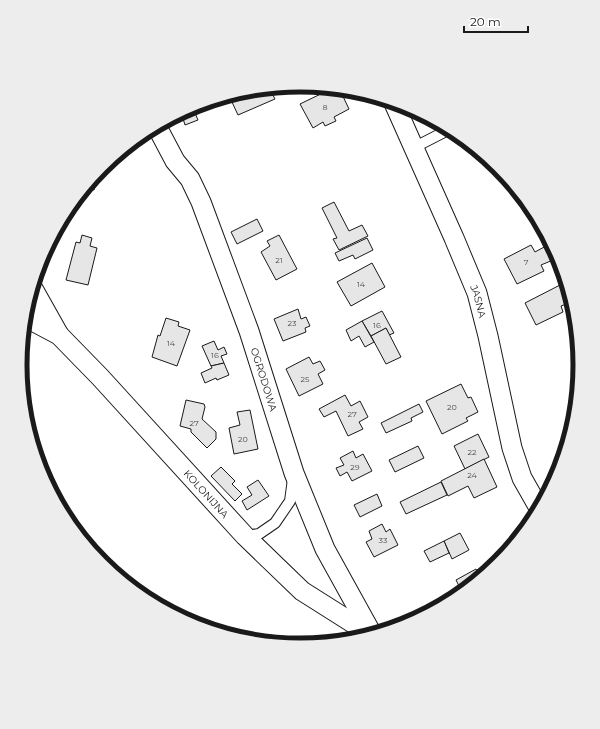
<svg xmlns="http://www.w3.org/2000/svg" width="600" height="729" font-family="Montserrat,sans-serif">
	<rect width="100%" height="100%" fill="#fff"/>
	<g fill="#e6e6e6" stroke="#1a1a1a">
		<polygon points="269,88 275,99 238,115 231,100 239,97 237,92 246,90"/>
		<polygon points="333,88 339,88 349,109 334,117 336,121 325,126 323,122 313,128 300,104"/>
		<polygon points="192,106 198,120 185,125 181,112"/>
		<polygon points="101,168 94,190 85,187"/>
		<polygon points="334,202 349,231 362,225 368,236 339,250 333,239 337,238 322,208"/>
		<polygon points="257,219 263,231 237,244 231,232"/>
		<polygon points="82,235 92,238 90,246 97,248 88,285 66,280 76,242 80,243"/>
		<polygon points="279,235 297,269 276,280 261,252 270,246 267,241"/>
		<polygon points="367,238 373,250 355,259 353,255 339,261 335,253"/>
		<polygon points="531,245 535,252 546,246 553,260 541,265 544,271 517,284 504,259"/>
		<polygon points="372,263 385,287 351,306 337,282"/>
		<polygon points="560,285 569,303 561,306 563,312 536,325 525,303"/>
		<polygon points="298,309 301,319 306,317 310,326 305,328 306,332 283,341 274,319"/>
		<polygon points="382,311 394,333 389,335 386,328 371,336 362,321"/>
		<polygon points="166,318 179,322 178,326 190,330 177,366 152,357 158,335 160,336"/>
		<polygon points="362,321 374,342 365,347 359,336 351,341 346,330"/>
		<polygon points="386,328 401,357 386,364 371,336"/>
		<polygon points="214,341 218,350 224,347 227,354 221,356 224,363 211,366 202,346"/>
		<polygon points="309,357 313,364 320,361 325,370 318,374 323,384 299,396 286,369"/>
		<polygon points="224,363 229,375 217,380 216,378 205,383 201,373 212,368 211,366"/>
		<polygon points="461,384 468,398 471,397 478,412 466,418 468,421 442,434 426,401"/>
		<polygon points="345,395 351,406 360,401 368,417 359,422 363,429 348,436 336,411 324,417 319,409"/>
		<polygon points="186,400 204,404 205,407 202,419 216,432 216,439 207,448 191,432 191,429 180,426"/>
		<polygon points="419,404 423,412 411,418 412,421 386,433 381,423"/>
		<polygon points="250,410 258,449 234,454 229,428 240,425 237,412"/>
		<polygon points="478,434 489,457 465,469 454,446"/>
		<polygon points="418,446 424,458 395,472 389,460"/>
		<polygon points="34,448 43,451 39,465"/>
		<polygon points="353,451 356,458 363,454 372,471 352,481 347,472 340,476 336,468 344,465 340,458"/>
		<polygon points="484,459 497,487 474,498 468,486 448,496 441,481"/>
		<polygon points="221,467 235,481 232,484 242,494 235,501 211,476"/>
		<polygon points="258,480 269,496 247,510 242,501 252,495 247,487"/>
		<polygon points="441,482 447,495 406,514 400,502"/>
		<polygon points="377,494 382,506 360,517 354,505"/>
		<polygon points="382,524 386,532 390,529 398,545 374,557 366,542 372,539 369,531"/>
		<polygon points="460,533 469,550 452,559 444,541"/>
		<polygon points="444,541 449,553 430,562 424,551"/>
		<polygon points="476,569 480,577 462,592 456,580"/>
	</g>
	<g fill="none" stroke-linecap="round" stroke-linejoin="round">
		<g stroke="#1a1a1a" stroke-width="12">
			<g id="service">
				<polyline points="413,148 450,129"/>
				<polyline points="245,536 259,534 275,523 290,501 293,479"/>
			</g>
		</g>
		<g stroke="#1a1a1a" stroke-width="21">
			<g id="minor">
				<path id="s1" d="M393,101L454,238L477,293L488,336L512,448L522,478L539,508"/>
				<path id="s2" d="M156,125L175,161L190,179L201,202L249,331L294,473L325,549L372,634"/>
				<polyline points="32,287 59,335"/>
				<path id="s3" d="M25,317L59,335L100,377L245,536L302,591L370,634"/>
			</g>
		</g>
		<use href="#service" stroke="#fff" stroke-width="10"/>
		<use href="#minor" stroke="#fff" stroke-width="19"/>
	</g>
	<g text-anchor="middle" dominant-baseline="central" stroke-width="3" stroke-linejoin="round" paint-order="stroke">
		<g font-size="8" fill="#4d4d4d">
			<text x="325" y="107">8</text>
			<text x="279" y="260">21</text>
			<text x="526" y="262">7</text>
			<text x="361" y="284">14</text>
			<text x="292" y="323">23</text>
			<text x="377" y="325">16</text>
			<text x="171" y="343">14</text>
			<text x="215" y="355">16</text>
			<text x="305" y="379">25</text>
			<text x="452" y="407">20</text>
			<text x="352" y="414">27</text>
			<text x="194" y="423">27</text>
			<text x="243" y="439">20</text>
			<text x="472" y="452">22</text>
			<text x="355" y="467">29</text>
			<text x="472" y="475">24</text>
			<text x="383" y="540">33</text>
		</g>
		<g font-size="10" fill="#1a1a1a" stroke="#fff">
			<text stroke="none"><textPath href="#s1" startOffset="218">JASNA</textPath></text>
			<text stroke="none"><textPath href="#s2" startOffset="278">OGRODOWA</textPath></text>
			<text stroke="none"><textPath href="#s3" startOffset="255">KOLONIJNA</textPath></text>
		</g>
	</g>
	<path d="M0 0H600V729H0ZM27 365a273 273 0 1 1 546 0a273 273 0 1 1-546 0Z" fill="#ededed" fill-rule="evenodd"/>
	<path fill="none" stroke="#1a1a1a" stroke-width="5" d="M27 365a273 273 0 1 1 546 0a273 273 0 1 1-546 0Z"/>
	<path d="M464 26v6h64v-6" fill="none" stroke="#1a1a1a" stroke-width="2"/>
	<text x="470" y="26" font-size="12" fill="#1a1a1a" stroke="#ffffff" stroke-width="3" paint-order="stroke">20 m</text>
</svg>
